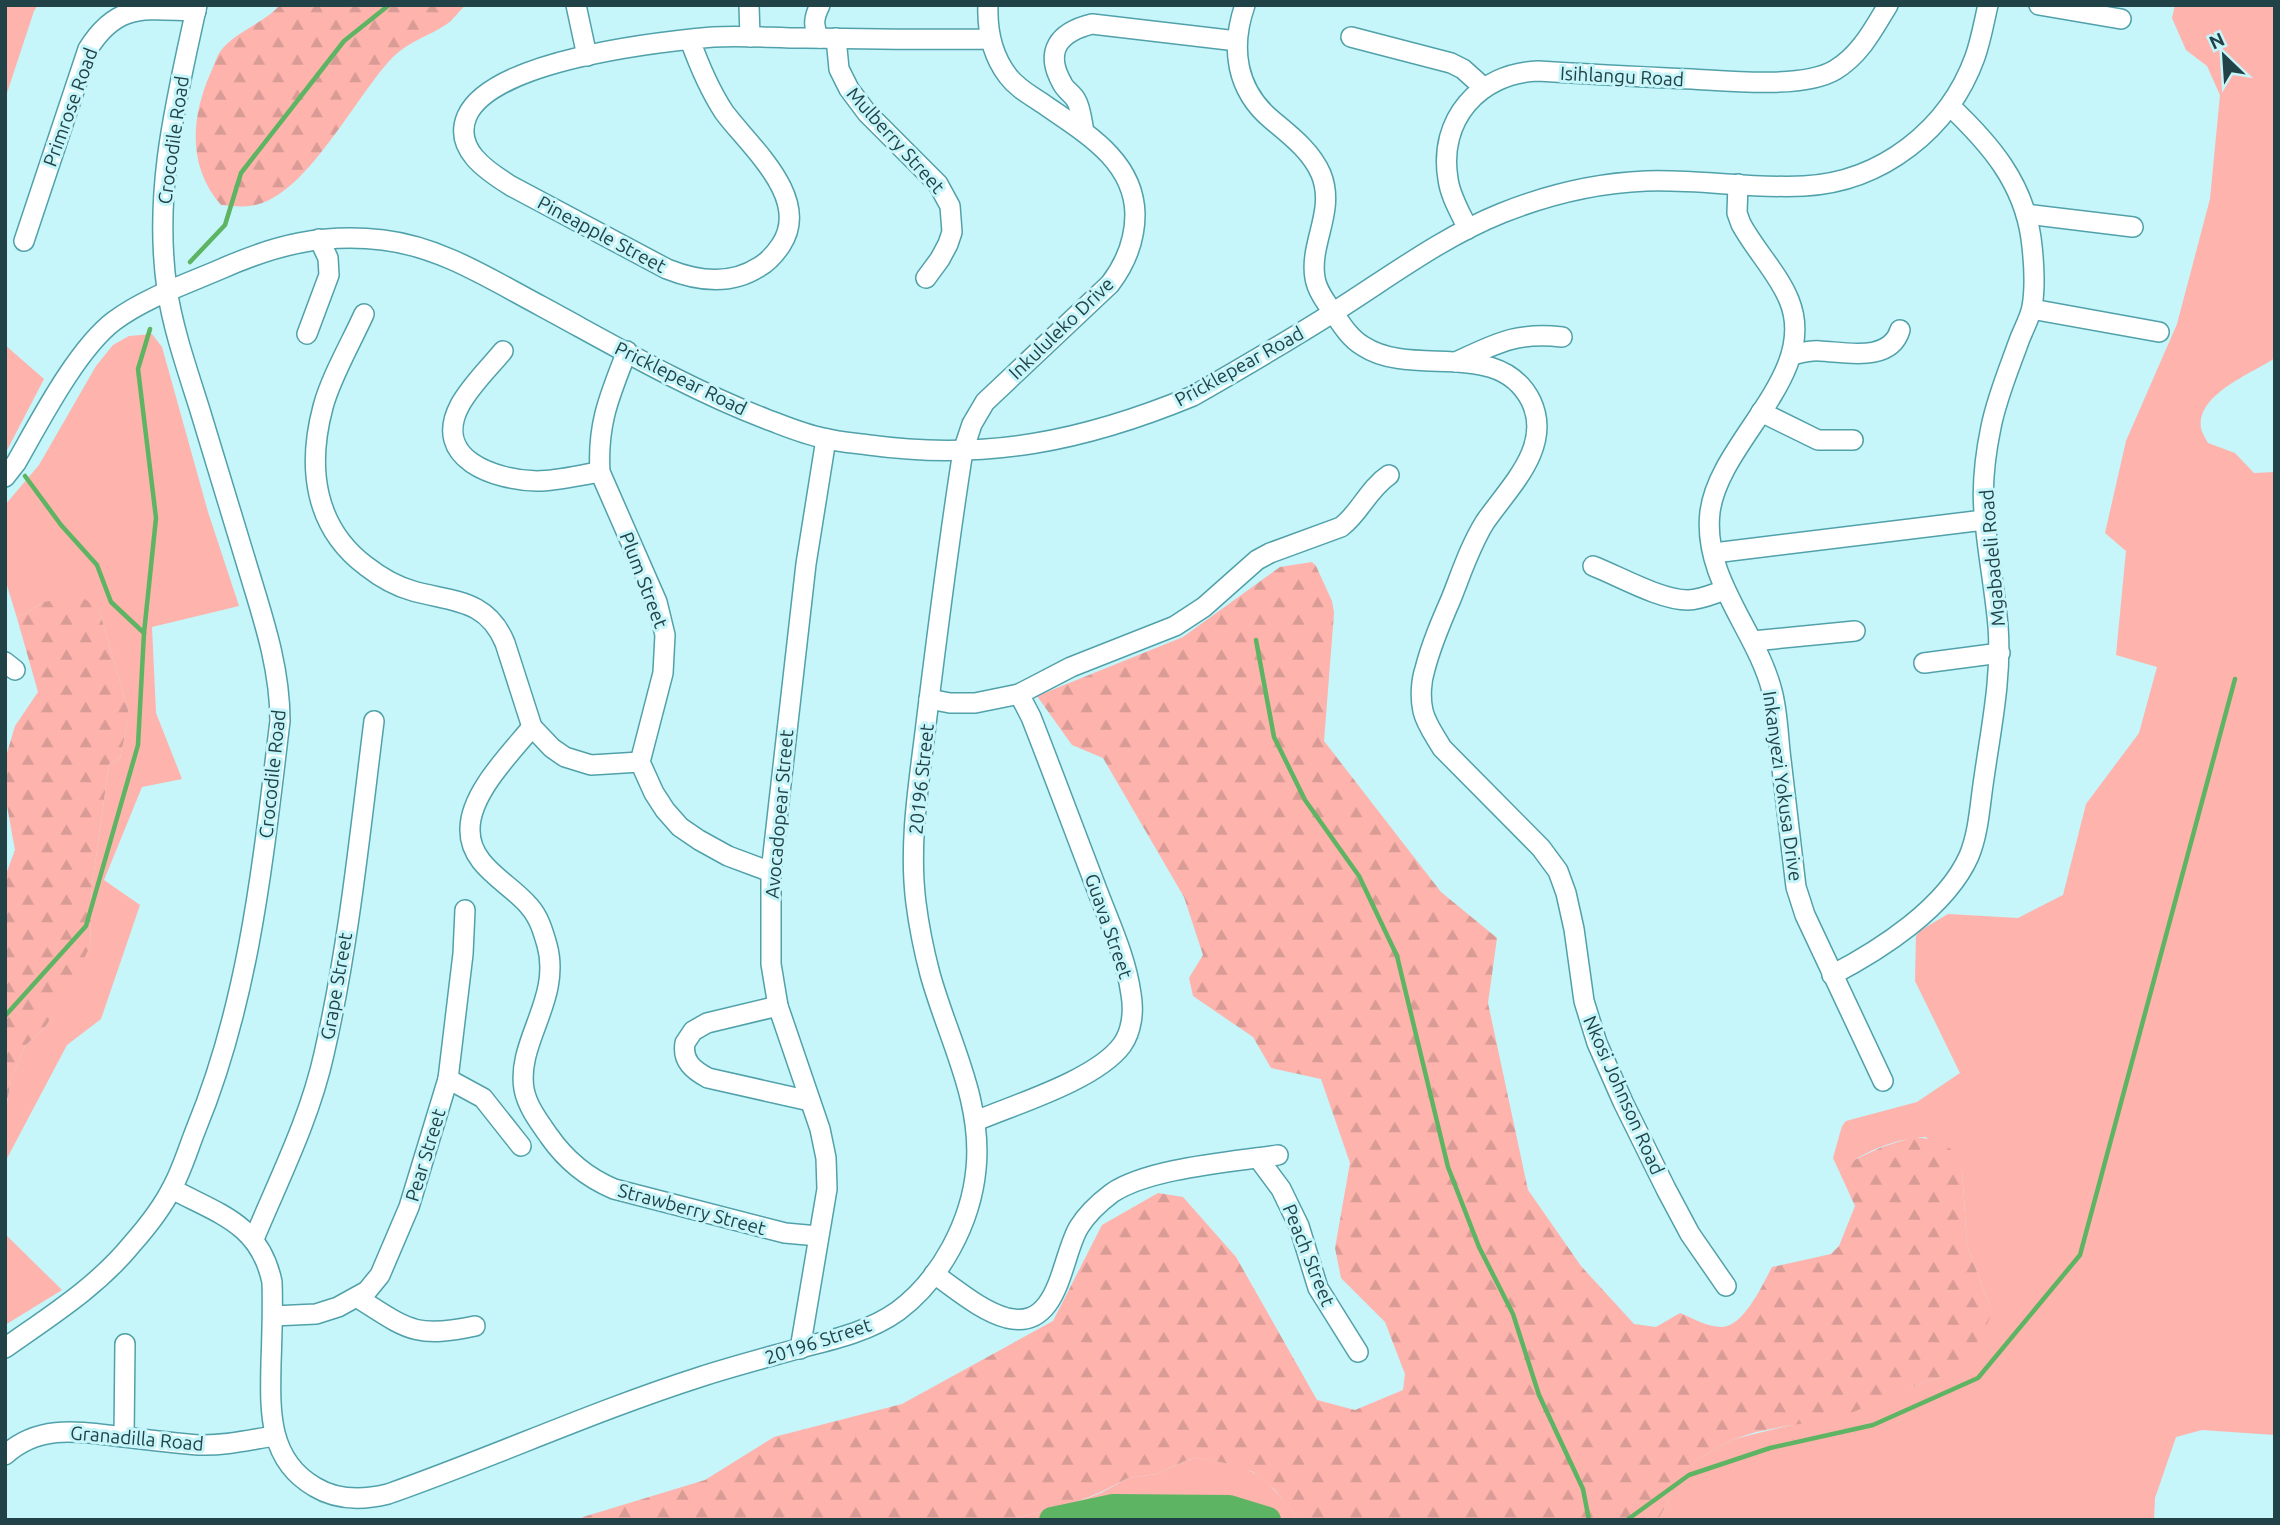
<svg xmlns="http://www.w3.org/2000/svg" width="2280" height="1525" font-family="Ubuntu,sans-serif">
	<defs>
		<pattern id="forest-firs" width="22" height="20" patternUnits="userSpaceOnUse" patternTransform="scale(1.75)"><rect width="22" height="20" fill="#feb3ac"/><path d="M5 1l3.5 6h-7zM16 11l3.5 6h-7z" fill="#d99b95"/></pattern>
	</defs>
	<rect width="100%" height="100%" fill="#c6f5fa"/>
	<g fill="#feb3ac">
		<polygon points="5,5 38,5 34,11 5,99"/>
		<path d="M2175,5H2275V358C2253,373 2196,394 2201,428C2202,433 2206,439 2208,443L2235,453L2254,473L2275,472V1435L2202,1430L2176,1437L2155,1498L2154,1520H1658L1670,1498L1674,1478L1703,1456L1734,1439L1791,1425L1939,1378L1990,1318V1307L1967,1245L1962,1169L1926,1137C1896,1138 1862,1152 1839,1171L1833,1158L1842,1126L1846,1121L1917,1102L1960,1073L1915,981L1916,936L1921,930L1948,914L2018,918L2063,895L2086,804L2139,733L2157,667L2116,655L2126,551L2105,533L2126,441L2177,324L2210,199L2220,95L2207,66L2186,50L2172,18Z"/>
		<polygon points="152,334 162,347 208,512 239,606 152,627 156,713 182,779 142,787 104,880 140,905 101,1019 67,1045 5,1162 5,1115 11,1080 25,1046 46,1026 90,946 92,886 109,764 120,758 128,721 128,710 99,609 44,602 17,618 5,579 5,505 39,465 96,366 113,345 129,336"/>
		<polygon points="5,345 44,379 5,454"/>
		<polygon points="5,1234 62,1290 5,1325"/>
		<path d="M1198,1458C1215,1461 1236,1463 1252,1472C1271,1482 1285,1503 1299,1520H1007L1066,1506L1101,1493L1128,1478L1157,1474L1187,1460Z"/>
	</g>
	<g fill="url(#forest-firs)">
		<path d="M280,5H466C459,11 454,19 447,24C429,36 407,42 392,58C356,96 309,190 259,204C247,208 234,206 221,205C187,166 191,117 211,72C215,64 217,54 223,48C239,30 264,23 280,5Z"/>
		<path d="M1312,562L1316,566L1332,601L1334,613L1324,741L1441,892L1497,938L1488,1003L1528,1190L1581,1266L1634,1324L1656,1327L1680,1313C1692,1318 1708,1327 1721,1327C1743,1328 1763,1284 1772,1267L1831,1254L1839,1246L1855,1206L1839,1171L1850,1162L1882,1147L1914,1137L1937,1140L1955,1152L1962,1169L1967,1245L1990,1307V1318L1980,1338L1962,1362L1939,1378L1911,1387L1835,1420L1791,1425L1756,1432L1734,1439L1703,1456L1675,1478L1670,1498L1658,1520H1299L1274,1489L1253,1472L1230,1464L1198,1458L1187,1460L1157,1474L1128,1478L1101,1492L1066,1506L1007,1520H581L583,1517L705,1480L774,1437L902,1404L1053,1321L1102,1225L1158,1193L1183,1197L1236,1257L1317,1400L1355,1410L1403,1390L1405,1374L1385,1322L1341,1278L1335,1248L1350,1163L1321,1079L1271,1068L1253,1037L1193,996L1189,978L1203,955L1184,897L1103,758L1072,745L1037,696L1183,637L1280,567Z"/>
		<polygon points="79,595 99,609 128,710 128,721 120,758 109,764 92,886 90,946 73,982 46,1026 25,1046 11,1080 5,1115 5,877 15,850 5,795 5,760 15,726 38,692 17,618 44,602"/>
	</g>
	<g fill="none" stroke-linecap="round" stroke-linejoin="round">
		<g stroke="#5db463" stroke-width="4.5">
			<polyline points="190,262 225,225 241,173 344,41 389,5"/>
			<polyline points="25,476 61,525 97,565 111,602 144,633"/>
			<polyline points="1256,640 1274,737 1305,800 1359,876 1397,956 1448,1167 1479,1247 1513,1314 1539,1395 1583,1489 1589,1520"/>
			<polyline points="5,1016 86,926 138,745 144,633 156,518 138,369 150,329"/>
			<polyline points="1627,1520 1689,1475 1770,1448 1873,1425 1978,1378 2080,1255 2235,679"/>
		</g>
		<polyline stroke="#5db463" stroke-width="26" points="1052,1520 1113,1507 1229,1508 1268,1520"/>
		<g stroke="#51a1aa" stroke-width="22">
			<g id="minor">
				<polyline points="576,5 587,56"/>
				<polyline points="749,5 750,37"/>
				<path d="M1245,5C1230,48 1236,90 1272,120C1291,136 1311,151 1321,174C1336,211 1309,243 1315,278C1317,291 1327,304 1335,315C1343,327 1351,339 1363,346C1413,379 1499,337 1531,401C1553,447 1509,487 1485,522C1470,546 1461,574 1451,599C1441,622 1431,645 1425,669C1421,681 1420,698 1423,711C1426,724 1435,736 1442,748L1541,848L1558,871L1566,893L1574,929L1584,1001L1597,1043L1623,1102L1666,1189L1690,1234L1726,1286"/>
				<polyline points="2039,5 2121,19"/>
				<polyline points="1351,37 1451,63 1463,69 1483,87"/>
				<path d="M820,38C812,27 814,17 820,5"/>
				<polyline points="836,38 839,69 849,89 867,113 938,184 950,206 952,232 948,244 940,259 926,278"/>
				<path d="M690,40C699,65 709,89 724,112C749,146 812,198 781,245C775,254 768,262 759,267C730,286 697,281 667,269L511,186C487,171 453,149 467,116C492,60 657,42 713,37C743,35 774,38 804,38C866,39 928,40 990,39"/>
				<path d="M1084,132C1082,122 1081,108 1076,100C1072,93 1065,90 1062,83C1044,51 1059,32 1092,24L1237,41"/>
				<path d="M1738,184L1737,213L1741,224C1755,250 1778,273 1789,300C1820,375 1719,441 1710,512C1702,578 1757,631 1772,691C1778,713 1778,737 1781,760C1786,802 1791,844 1796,887L1805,915L1883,1081"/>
				<polyline points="2026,214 2133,227"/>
				<path d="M1468,229C1461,214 1450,196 1448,179C1438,120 1479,73 1538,71C1589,74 1641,77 1692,79C1729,81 1803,89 1835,70C1860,55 1873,30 1888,5"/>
				<path d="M24,241L88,49C118,1 146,10 196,11"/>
				<polyline points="2032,309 2159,332"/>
				<path d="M364,314C352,341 330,379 323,407C307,467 314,527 366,566C380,577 395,586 413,591C453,602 487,599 505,643L532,727L552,748L565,757L591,765L640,762"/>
				<polyline points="307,334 329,275 328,258 319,239"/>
				<path d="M503,351C489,368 471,385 460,405C431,459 495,480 537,481C558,481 580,475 600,472"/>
				<path d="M627,351C610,395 597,423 600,472L657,602L665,635L663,673L640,762L654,793L665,810L680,827L699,840L728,856L771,872"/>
				<path d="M1792,355C1801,353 1810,350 1820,351C1845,352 1890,363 1900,330"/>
				<path d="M1456,362C1497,343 1516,332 1562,337"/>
				<polyline points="1761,412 1818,440 1853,440"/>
				<path d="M5,477L16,463C40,421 77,349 114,321C145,298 186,284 221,269C275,245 323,233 383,240C441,247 490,279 541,306C615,346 688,389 766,419C785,426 803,434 823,438C838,442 854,443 869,445C986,461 1084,441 1193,396C1240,369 1288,341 1334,312C1388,278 1442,237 1502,213C1547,195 1597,183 1646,181C1699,179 1752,189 1804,186C1882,182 1949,129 1975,57C1981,40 1984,22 1988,5"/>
				<polyline points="1714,553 1984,520"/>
				<path d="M1593,566C1619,576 1660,600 1688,600C1700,600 1713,594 1725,590"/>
				<polyline points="1753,641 1855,631"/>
				<polyline points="5,662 15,670"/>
				<polyline points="1924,663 2000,653"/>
				<path d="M929,699L950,703H975L1019,694L1071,667L1175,626L1204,607L1257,560L1270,553L1341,527C1360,513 1368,489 1389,475"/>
				<path d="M532,727C511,753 470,793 470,829C469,866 509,882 529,906C539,917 543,931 547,945C562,999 516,1042 524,1089C527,1106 539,1122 549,1136C565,1159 588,1178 614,1189L785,1233L818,1236"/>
				<path d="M1832,975C1880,950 1946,908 1969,856C1979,832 1980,803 1984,778C1991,728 2002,677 1998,626C1995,591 1988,556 1985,521C1981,491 1985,456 1991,427C1997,397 2009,369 2019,341C2023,330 2030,318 2032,307C2036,284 2034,261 2031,238C2023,182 1990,144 1950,106"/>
				<path d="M778,1006L707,1023L693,1031L685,1043C682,1061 693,1070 708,1078L810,1101"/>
				<polyline points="448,1079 483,1098 521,1146"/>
				<path d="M976,1121C1016,1104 1096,1080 1122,1045C1132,1031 1134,1011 1131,994C1126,957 1109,922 1096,887C1074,830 1053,773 1031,717L1019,694"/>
				<polyline points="1258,1158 1281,1189 1299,1226 1318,1288 1358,1352"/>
				<path d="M172,1189C219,1214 260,1224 272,1282C273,1309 272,1336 271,1363C270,1411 268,1460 315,1487C338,1501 364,1500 388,1494C493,1457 594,1411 700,1377C734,1366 769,1357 804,1347C836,1339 870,1331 898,1311C941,1279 971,1222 976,1169C983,1100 948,1039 930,974C924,951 919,927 916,903C908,841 920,777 927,716C938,627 949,539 963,451L972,424L985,402L1110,284C1126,263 1135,241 1135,214C1134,159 1082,131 1042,103C1030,95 1017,88 1008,76C992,55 987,31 988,5"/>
				<path d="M254,1239C279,1179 310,1118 324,1054C349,945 360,832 374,721"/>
				<path d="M934,1274C956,1289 981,1311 1007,1318C1060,1331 1061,1256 1079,1227C1087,1214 1100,1202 1112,1193C1149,1168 1232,1162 1278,1155"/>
				<path d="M358,1298C407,1329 415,1339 475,1326"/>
				<polyline points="273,1316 316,1314 338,1307 367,1291 380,1275 409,1207 448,1079 463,954 465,910"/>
				<path d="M5,1348C50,1316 97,1287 132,1244C147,1227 162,1208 172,1188C182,1170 188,1149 196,1129C250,998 263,860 280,721C280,670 265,624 250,575C233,519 216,463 199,407C187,369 173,329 167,289C153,191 176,101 197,5"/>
				<polyline points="800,1349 827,1189 826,1158 820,1129 778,1006 771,964 771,872 806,564 826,439"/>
				<polyline points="124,1437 125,1344"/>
				<path d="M5,1455C40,1423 81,1432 124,1437C149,1440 174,1443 199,1445C225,1446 249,1440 274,1436"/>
			</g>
		</g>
		<use href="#minor" stroke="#fff" stroke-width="19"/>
	</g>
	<g text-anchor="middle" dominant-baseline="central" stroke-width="6" stroke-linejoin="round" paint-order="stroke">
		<g font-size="19" fill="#214246" stroke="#c6f5fa">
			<text transform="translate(1622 76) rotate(3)">Isihlangu Road</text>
			<text transform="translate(70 107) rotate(-70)">Primrose Road</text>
			<text transform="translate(173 140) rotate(-82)">Crocodile Road</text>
			<text transform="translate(896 140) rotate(48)">Mulberry Street</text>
			<text transform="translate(602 234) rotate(28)">Pineapple Street</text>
			<text transform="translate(1061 328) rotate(-44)">Inkululeko Drive</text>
			<text transform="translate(1239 366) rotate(-29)">Pricklepear Road</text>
			<text transform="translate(681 378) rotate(26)">Pricklepear Road</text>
			<text transform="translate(1992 558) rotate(-95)">Mgabadeli Road</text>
			<text transform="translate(644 580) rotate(69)">Plum Street</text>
			<text transform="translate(272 774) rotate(-84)">Crocodile Road</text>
			<text transform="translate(921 779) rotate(-84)">20196 Street</text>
			<text transform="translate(1783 786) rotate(82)">Inkanyezi Yokusa Drive</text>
			<text transform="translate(779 814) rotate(-85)">Avocadopear Street</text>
			<text transform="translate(1109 926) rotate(71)">Guava Street</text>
			<text transform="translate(336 986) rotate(-80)">Grape Street</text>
			<text transform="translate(1624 1095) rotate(66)">Nkosi Johnson Road</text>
			<text transform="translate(425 1155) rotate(-73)">Pear Street</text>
			<text transform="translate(692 1209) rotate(15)">Strawberry Street</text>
			<text transform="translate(1309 1255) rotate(68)">Peach Street</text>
			<text transform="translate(818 1341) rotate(-18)">20196 Street</text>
			<text transform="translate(137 1438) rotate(5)">Granadilla Road</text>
		</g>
	</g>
	<rect width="2280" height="1525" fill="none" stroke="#214246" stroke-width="14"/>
	<g transform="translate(2224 56) rotate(335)" stroke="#c6f5fa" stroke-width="5" paint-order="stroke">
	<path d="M0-5L12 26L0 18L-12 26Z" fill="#214246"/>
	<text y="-10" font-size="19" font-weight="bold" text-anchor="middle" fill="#214246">N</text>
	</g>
</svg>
